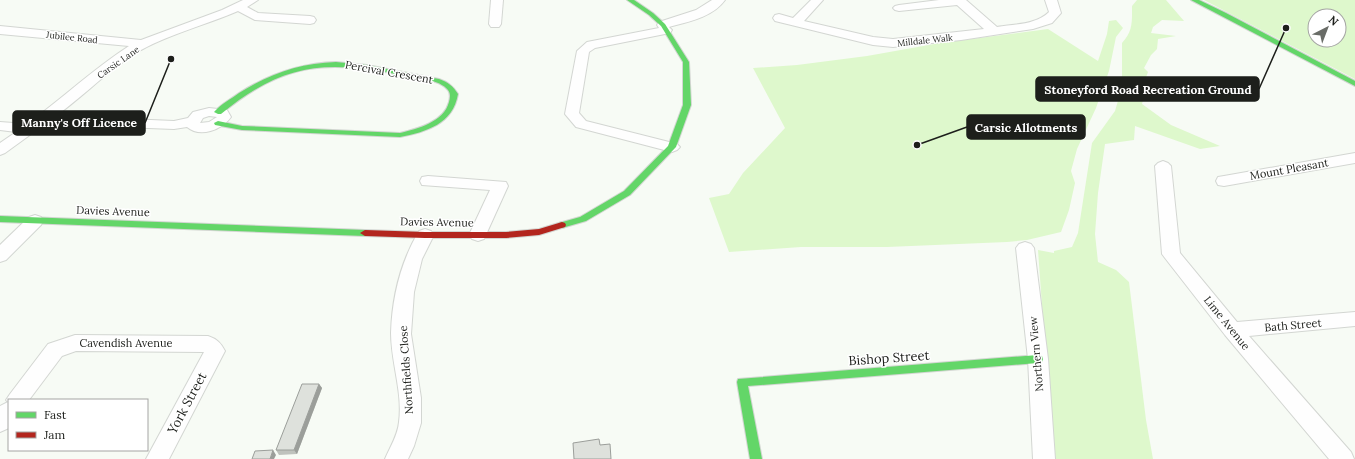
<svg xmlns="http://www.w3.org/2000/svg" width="1355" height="459" font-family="Lora,serif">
	<rect width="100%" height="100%" fill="#f7fbf5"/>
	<g fill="#def8cc" fill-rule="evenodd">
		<path d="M1137,0H1166L1184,21L1162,20L1153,27L1151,33L1176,36L1158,39L1157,49L1151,55L1144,68L1148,72L1145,80L1147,85L1142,104L1171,125L1220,146L1200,149L1135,126L1134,140L1105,144L1098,193L1095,234L1098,262L1116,270L1129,282L1146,420L1153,459H1053L1038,250L1054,253V251L1072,247L1078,233L1092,143L1115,111L1122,87V43C1133,31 1132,22 1132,6Z"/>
		<path d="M1204,0H1355V79ZM1315,16H1339V40H1315Z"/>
		<polygon points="1116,20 1123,28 1116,37 1109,71 1096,108 1077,149 1071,171 1075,183 1069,210 1061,232 1027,240 1007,242 887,247 801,247 729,252 709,198 729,194 743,173 785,128 753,68 797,65 867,56 940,43 1048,29 1098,61 1107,34 1109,21"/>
	</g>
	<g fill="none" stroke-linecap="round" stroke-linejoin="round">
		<g stroke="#d3d6d2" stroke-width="2">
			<g id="street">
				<path d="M243,0H258L247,7L258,13L310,16L314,17L316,20L314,23L310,24L255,20L238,11C206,25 172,33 141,50C110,68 85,95 56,116L174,121L188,118L193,112L209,108L227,110L231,117C222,130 200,138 187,127L174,129L45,124L5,153L0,155V143L16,132L0,130V122L27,124C62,99 93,69 129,46L0,34V26L141,40L222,10ZM209,116L217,117L209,122L200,123L203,118Z"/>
				<polygon points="491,0 503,0 501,24 499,27 491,27 489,24"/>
				<path d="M712,0H725C713,17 688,22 669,27L672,30L670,33L595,48L589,52L579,113L586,121L677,144L680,147L677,150L672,152L576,127L565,114L577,51L587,42L659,28L657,25L659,22L696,10Z"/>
				<path d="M811,0H823L804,21L873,37L893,39L984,29L957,5L899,11L895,10L893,8L895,6L899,5L939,0H966L997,27C1014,24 1036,25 1049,12L1045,0H1057L1061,13L1052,23L1033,29L961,40L893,47L873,45L775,21L773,18L775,15L779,14L793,18Z"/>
				<polygon points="1355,153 1355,163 1224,186 1218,185 1216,181 1218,177 1224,176"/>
				<polygon points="1163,161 1168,163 1171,166 1180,253 1237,322 1355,312 1355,326 1249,336 1351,452 1354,459 1329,459 1225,335 1165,258 1162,254 1155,166 1158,163"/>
				<polygon points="428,176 506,182 508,186 484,239 478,241 472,239 469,235 490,190 422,185 420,181 422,177"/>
				<polygon points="35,215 41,217 43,221 41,225 6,260 0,262 0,245 29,217"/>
				<path d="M425,229L431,231L434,235L422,259L414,292L411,334L421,398V423L414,446L408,459H385C390,447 398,435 399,422C403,392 391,363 391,333C392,298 401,261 419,231Z"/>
				<polygon points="1025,242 1031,244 1034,248 1048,359 1055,459 1033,459 1028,359 1016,248 1019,244"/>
				<path d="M75,335L208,336C217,339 221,343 225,351L169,459H146L204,352L76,351L62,356L29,400H9V428L0,432V406L8,402L6,400L10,394L48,344Z"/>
			</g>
		</g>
		<g stroke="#d3d6d2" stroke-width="2">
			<g id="fast">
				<polygon points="627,0 634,0 653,13 665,24 689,62 691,105 676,147 630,195 586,221 562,228 559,227 558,225 559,223 580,217 624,191 668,146 683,105 683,62 661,26 649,15"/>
				<polygon points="1191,0 1199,0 1226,13 1355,81 1355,86"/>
				<path d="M336,62L367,65L439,79C448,82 453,86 458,94C453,124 426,132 400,137L242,130L215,125L214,123L218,121L242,126L400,133C417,129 444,122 449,102C450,98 451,94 448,90C439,79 419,79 406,76C327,60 286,61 221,114H218L214,112C221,104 231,99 239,93C269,74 300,63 336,62Z"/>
				<polygon points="0,216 365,230 370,233 365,236 0,222"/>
				<polygon points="1038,355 1042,356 1043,359 1042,362 1038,363 748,386 762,459 750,459 737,382 738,379"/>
			</g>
		</g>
		<g stroke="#d3d6d2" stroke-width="2">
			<polygon id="jam" points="562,222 565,223 566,225 565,227 539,235 506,238 425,238 365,236 360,233 365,230 425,232 506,232 539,229"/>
		</g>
		<use href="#street" fill="#fefefe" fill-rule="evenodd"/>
		<use href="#fast" fill="#63d668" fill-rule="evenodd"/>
		<use href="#jam" fill="#b3261e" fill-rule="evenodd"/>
	</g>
	<polygon fill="#bfc2bd" points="319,384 322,388 297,454 279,455 276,450"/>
	<g fill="#9b9e9a">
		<polygon points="319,384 322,388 297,454 294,450"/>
		<polygon points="273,450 276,455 274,459 270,459"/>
	</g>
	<g fill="#dee1dc" stroke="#9b9e9a">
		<polygon points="302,384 319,384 294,450 276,450"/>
		<polygon points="599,439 600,445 610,444 611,459 574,459 573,443"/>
		<polygon points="273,450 270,459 252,459 255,451"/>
	</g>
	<g text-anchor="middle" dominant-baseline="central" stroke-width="3" stroke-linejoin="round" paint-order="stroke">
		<g font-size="9" fill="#1d1f1b" stroke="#fff">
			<text transform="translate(72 37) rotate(6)">Jubilee Road</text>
			<text transform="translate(925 40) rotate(-6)">Milldale Walk</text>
			<text transform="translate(118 62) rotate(-35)">Carsic Lane</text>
		</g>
		<g font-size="11" fill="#1d1f1b" stroke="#fff">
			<text transform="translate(389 72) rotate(10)">Percival Crescent</text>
			<text transform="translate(1289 169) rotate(-10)">Mount Pleasant</text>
			<text transform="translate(113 211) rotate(2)">Davies Avenue</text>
			<text transform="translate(437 222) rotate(1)">Davies Avenue</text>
			<text transform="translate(1227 323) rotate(51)">Lime Avenue</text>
			<text transform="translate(1293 325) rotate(-5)">Bath Street</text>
			<text x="126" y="343">Cavendish Avenue</text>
			<text transform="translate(1036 354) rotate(-95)">Northern View</text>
			<text transform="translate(406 370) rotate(-94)">Northfields Close</text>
		</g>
		<g font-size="13" fill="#1d1f1b" stroke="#fff">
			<text transform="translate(889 358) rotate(-4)">Bishop Street</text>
			<text transform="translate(187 403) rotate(-62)">York Street</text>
		</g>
	</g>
	<path fill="none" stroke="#1d1f1b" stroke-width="1.5" d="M1286 28L1259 89M171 59L145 123M917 145L967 127"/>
	<g fill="#1d1f1b" stroke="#fff" stroke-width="1.5">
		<circle cx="1286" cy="28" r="4"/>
		<circle cx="171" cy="59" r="4"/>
		<circle cx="917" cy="145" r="4"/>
	</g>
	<g fill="#1d1f1b" stroke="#1d1f1b" stroke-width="1.5">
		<rect x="1036" y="77" width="223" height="24" rx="4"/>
		<rect x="13" y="111" width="132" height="24" rx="4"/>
		<rect x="967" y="115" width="118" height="24" rx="4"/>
	</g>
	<g font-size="12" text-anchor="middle" font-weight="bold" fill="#fff">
		<text x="1148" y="94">Stoneyford Road Recreation Ground</text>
		<text x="79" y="127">Manny's Off Licence</text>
		<text x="1026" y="132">Carsic Allotments</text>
	</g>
	<rect x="8" y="399" width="140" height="52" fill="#ffffff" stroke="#a5a5a4"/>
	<rect x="16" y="412" width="20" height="6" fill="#63d668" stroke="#a5a5a4"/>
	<text x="44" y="419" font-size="12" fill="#1d1f1b">Fast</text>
	<rect x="16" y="432" width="20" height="6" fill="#b3261e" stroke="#a5a5a4"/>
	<text x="44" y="439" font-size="12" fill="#1d1f1b">Jam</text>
	<g transform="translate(1327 28) rotate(42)"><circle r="19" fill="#ffffff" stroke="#a5a5a4"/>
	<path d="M0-3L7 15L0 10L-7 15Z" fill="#696c67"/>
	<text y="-6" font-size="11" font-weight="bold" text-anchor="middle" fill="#1d1f1b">N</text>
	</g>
</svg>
